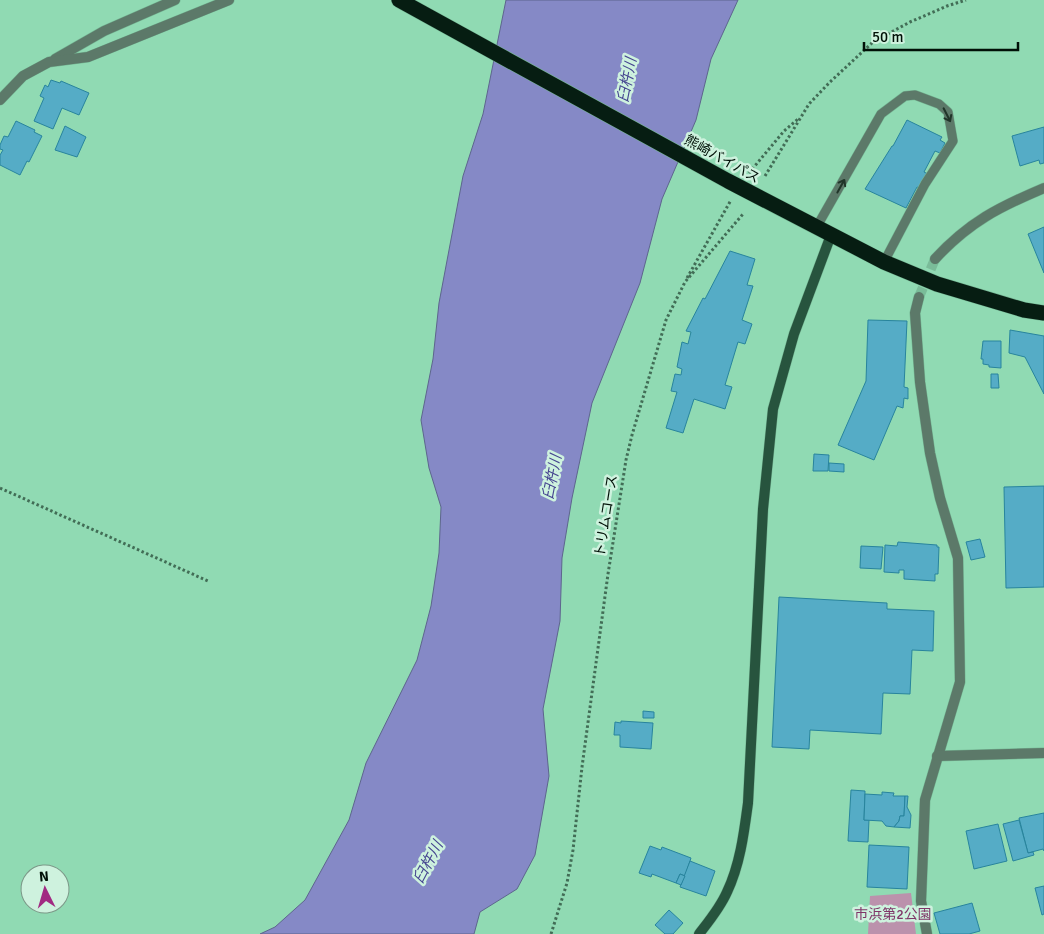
<svg xmlns="http://www.w3.org/2000/svg" width="1044" height="934" font-family="Signika,'Noto Sans JP',sans-serif">
	<rect width="100%" height="100%" fill="#90dab3"/>
	<polygon fill="#bb92ac" points="911,893 916,934 868,934 870,896"/>
	<polygon fill="#8589c6" stroke="#5d658d" points="506,0 738,0 711,59 696,120 662,199 640,283 592,403 572,498 562,558 560,621 543,709 549,776 535,855 517,889 480,912 474,934 260,934 275,927 305,900 349,820 366,763 417,660 431,606 439,553 441,507 429,468 421,420 433,359 439,303 463,176 483,114"/>
	<g fill="#55acc6" stroke="#28849d">
		<polygon points="51,80 60,83 61,81 89,93 79,115 62,108 53,129 34,121 44,98 40,96 45,85 48,87"/>
		<polygon points="907,120 942,137 940,140 945,143 940,153 935,151 924,172 930,175 922,189 917,187 906,208 865,189 892,146 893,146"/>
		<polygon points="16,121 35,130 34,132 42,136 29,162 27,161 20,175 0,165 0,155 3,150 0,149 0,145 4,136 8,137"/>
		<polygon points="65,126 86,137 77,157 55,150"/>
		<polygon points="1044,127 1044,163 1040,164 1039,160 1020,166 1012,136"/>
		<polygon points="1044,227 1044,273 1028,234"/>
		<polygon points="730,251 755,259 747,285 753,286 742,320 752,324 745,344 738,342 725,385 732,387 725,409 694,399 683,433 666,428 677,392 671,391 675,374 681,375 682,369 677,367 682,342 688,344 691,332 686,331 703,298 705,299"/>
		<polygon points="868,320 907,321 904,387 908,388 908,399 904,398 903,408 897,406 874,460 838,445 866,381"/>
		<polygon points="1010,330 1044,336 1044,394 1025,357 1009,353"/>
		<polygon points="983,341 1001,341 1001,368 989,367 989,365 983,364 983,359 981,359"/>
		<polygon points="991,374 998,374 999,388 991,388"/>
		<polygon points="814,454 829,455 828,471 813,471"/>
		<polygon points="829,463 844,464 844,472 829,471"/>
		<polygon points="1044,486 1044,587 1006,588 1004,487"/>
		<polygon points="980,539 985,557 971,560 966,542"/>
		<polygon points="898,542 937,545 937,547 939,547 938,574 935,574 935,581 904,579 904,570 899,570 899,573 884,572 885,545 897,546"/>
		<polygon points="861,546 883,547 881,569 860,568"/>
		<polygon points="779,597 887,603 887,609 934,611 933,651 912,650 910,694 883,693 881,734 810,730 809,749 772,747"/>
		<polygon points="643,711 654,712 654,718 643,718"/>
		<polygon points="621,721 653,723 651,749 620,747 620,735 614,735 615,722 621,723"/>
		<polygon points="851,790 865,791 864,820 869,820 868,842 848,841"/>
		<polygon points="882,792 894,793 893,796 905,796 904,816 900,816 899,821 894,827 886,826 882,821 864,820 865,794 882,795"/>
		<polygon points="905,796 908,796 907,807 911,815 910,828 894,827 899,821 900,816 904,816"/>
		<polygon points="1044,813 1044,851 1043,849 1028,853 1019,818"/>
		<polygon points="1019,820 1028,853 1033,852 1034,855 1013,861 1003,824"/>
		<polygon points="998,824 1007,861 974,869 966,831"/>
		<polygon points="869,845 909,847 907,889 867,887"/>
		<polygon points="650,846 661,850 662,847 691,858 685,876 680,874 676,883 652,874 651,877 639,873"/>
		<polygon points="690,861 715,871 706,896 680,887"/>
		<polygon points="680,874 685,876 681,885 676,883"/>
		<polygon points="1044,886 1044,914 1042,915 1035,888"/>
		<polygon points="972,903 980,931 969,934 940,934 934,913"/>
		<polygon points="669,910 683,923 673,934 665,934 655,925"/>
	</g>
	<g fill="none" stroke-linecap="round" stroke-linejoin="round">
		<polyline stroke="#7abc99" stroke-width="10" stroke-dasharray="10 5" stroke-linecap="butt" points="919,297 935,259"/>
		<g stroke="#76b694" stroke-width="10">
			<polyline id="lane" points="816,228 881,114 905,96 915,95 939,104 948,112 953,141 925,184 884,262"/>
		</g>
		<g stroke="#76b694" stroke-width="11">
			<g id="street">
				<polyline points="55,59 104,31 175,0"/>
				<polyline points="0,100 23,76 49,62 88,57 229,0"/>
				<path d="M935,259C969,222 999,207 1044,188"/>
				<polyline points="919,297 915,313 920,382 930,453 940,498 958,558 960,682 925,800 921,901 927,934"/>
				<polyline points="937,756 1044,753"/>
			</g>
		</g>
		<g stroke="#76b694" stroke-width="11">
			<path id="secondary" d="M699,934C709,921 720,908 727,892C740,865 744,833 748,803L763,509L773,409L794,334L831,235"/>
		</g>
		<g stroke="#76b694" stroke-width="16">
			<polyline id="highway" points="399,0 728,181 884,262 937,284 1024,310 1044,313"/>
		</g>
		<g stroke="#426d56" stroke-width="3" stroke-dasharray="2.5 2.5" stroke-linecap="butt">
			<polyline points="749,173 784,131 798,119"/>
			<polyline points="765,176 809,104 830,82 873,42 910,22 947,6 966,0"/>
			<polyline points="687,278 731,200"/>
			<polyline points="0,488 208,581"/>
			<polyline points="551,934 567,883 573,850 582,767 608,574 626,460 632,435 666,320 685,282 743,214"/>
		</g>
		<use href="#lane" stroke="#5c7969" stroke-width="9"/>
		<use href="#street" stroke="#5c7969" stroke-width="10"/>
		<use href="#secondary" stroke="#27543e" stroke-width="10"/>
		<use href="#highway" stroke="#061d12" stroke-width="15"/>
	</g>
	<defs><path id="oneway-shaft" d="M-6 0H5M1.5-3L5.5 0L1.5 3" fill="none" stroke-width="1.6" stroke-linecap="round" stroke-linejoin="round" transform="scale(1.25)"/></defs>
	<g stroke="#203529">
		<use href="#oneway-shaft" transform="translate(947 115) rotate(63)"/>
		<use href="#oneway-shaft" transform="translate(841 186) rotate(-61)"/>
	</g>
	<g text-anchor="middle" dominant-baseline="central" stroke-width="5" stroke-linejoin="round" paint-order="stroke">
		<g font-size="14" fill="#001007" stroke="#cef2de">
			<text transform="translate(722 159) rotate(29)">熊崎バイパス</text>
			<text transform="translate(606 516) rotate(-81)">トリムコース</text>
		</g>
		<g font-size="14" fill="#7f3568" stroke="#cef2de">
			<text x="893" y="914">市浜第2公園</text>
		</g>
		<g font-size="15" font-style="italic" fill="#464590" stroke="#cef2de">
			<text transform="translate(627 80) rotate(-79)">臼杵川</text>
			<text transform="translate(552 477) rotate(-79)">臼杵川</text>
			<text transform="translate(428 862) rotate(-62)">臼杵川</text>
		</g>
	</g>
	<g transform="translate(45 889) rotate(355)"><circle r="24" fill="#cef2de" stroke="#7c9888"/>
	<path d="M0-4L9 19L0 12L-9 19Z" fill="#a12a82"/>
	<text y="-8" font-size="14" font-weight="bold" text-anchor="middle" fill="#001007">N</text>
	</g>
	<path d="M864 42v8h154v-8" fill="none" stroke="#001007" stroke-width="2.5"/>
	<text x="872" y="42" font-size="15" fill="#001007" stroke="#cef2de" stroke-width="4" paint-order="stroke">50 m</text>
</svg>
